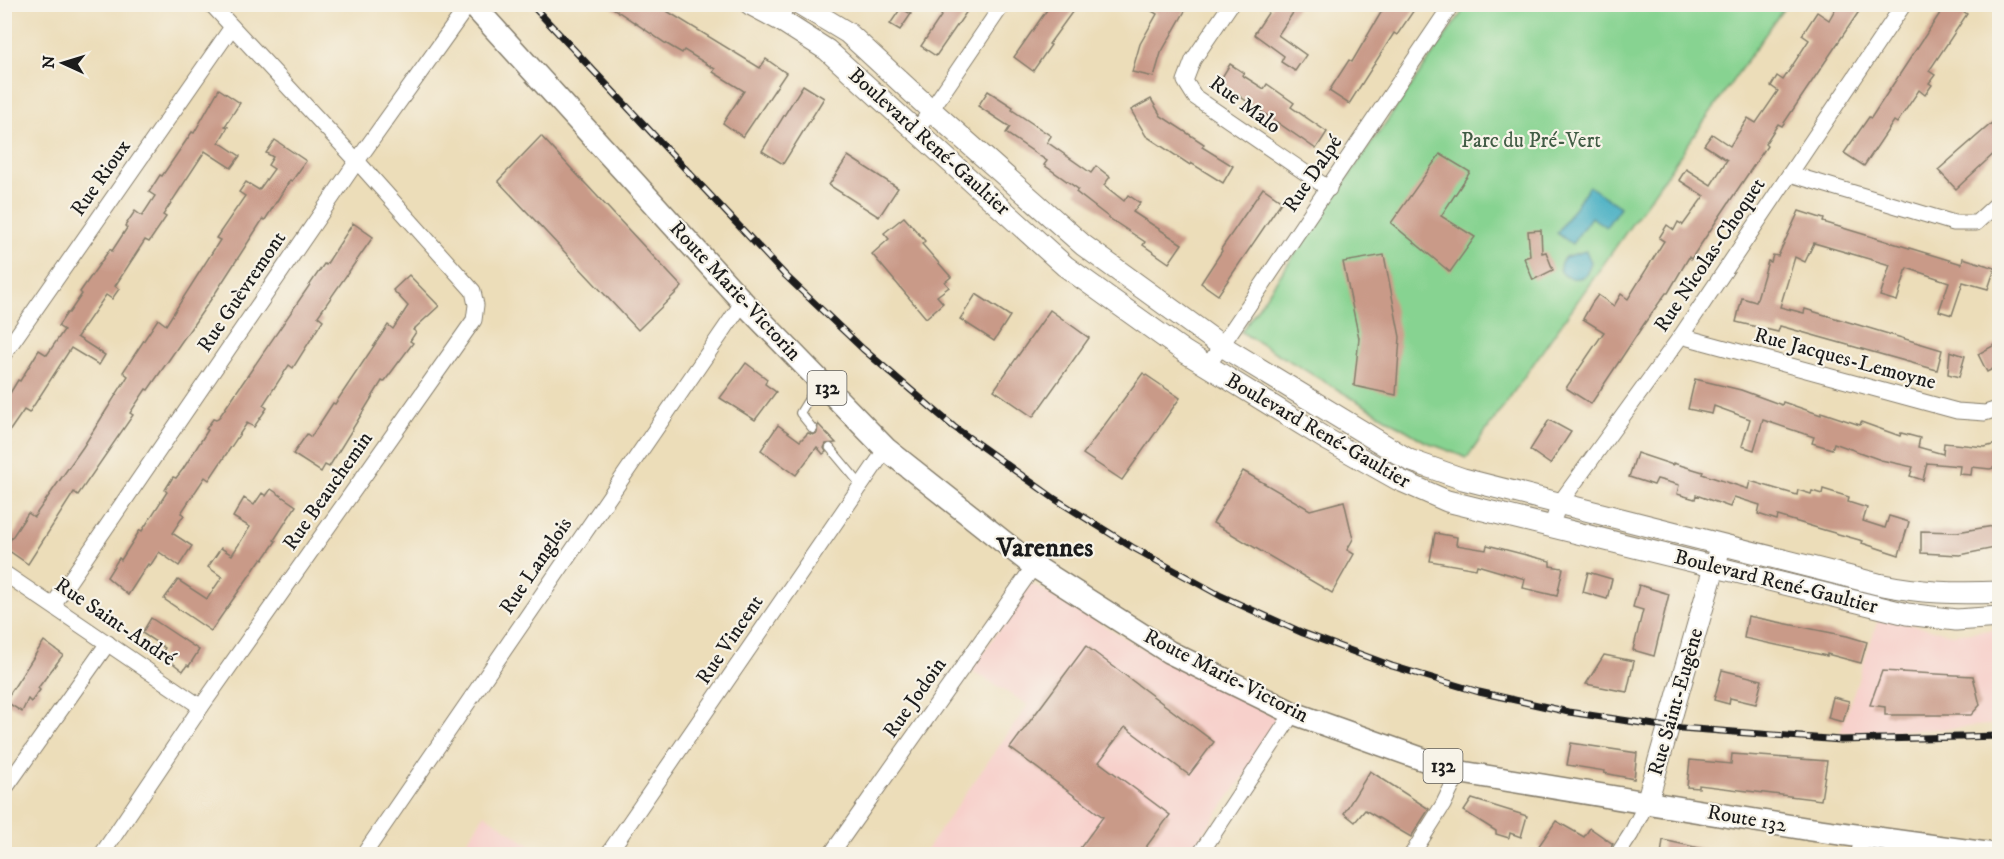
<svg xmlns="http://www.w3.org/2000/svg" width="2004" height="859" font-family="'IM FELL DW Pica',serif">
	<rect width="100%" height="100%" fill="#f7f3e8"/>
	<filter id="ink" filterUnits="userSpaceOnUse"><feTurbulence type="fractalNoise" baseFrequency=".0167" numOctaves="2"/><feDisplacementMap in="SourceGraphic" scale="12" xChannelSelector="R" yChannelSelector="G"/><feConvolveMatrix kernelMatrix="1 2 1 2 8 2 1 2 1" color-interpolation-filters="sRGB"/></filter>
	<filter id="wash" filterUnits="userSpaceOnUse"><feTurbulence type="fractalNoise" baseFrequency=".008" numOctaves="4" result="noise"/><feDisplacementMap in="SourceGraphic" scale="24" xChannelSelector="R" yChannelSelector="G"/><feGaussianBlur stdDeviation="1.35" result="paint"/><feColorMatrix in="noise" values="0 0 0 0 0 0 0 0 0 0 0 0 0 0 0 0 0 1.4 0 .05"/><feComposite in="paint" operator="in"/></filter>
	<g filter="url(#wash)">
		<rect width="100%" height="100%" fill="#ecddb9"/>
		<g fill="#f7d0cb">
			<polygon points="1031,583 1161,659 1283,721 1189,854 923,854 1028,705 971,670"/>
			<polygon points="1879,617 1952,634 1999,629 1999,724 1943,729 1840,733"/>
			<polygon points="485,814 542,854 458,854"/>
		</g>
		<polygon fill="#87d391" stroke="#527856" stroke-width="1.5" points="1467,5 1786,5 1467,458 1424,441 1241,332"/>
		<g fill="#43adc2" stroke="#30646f" stroke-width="1.5">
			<polygon points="1589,186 1620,207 1606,227 1591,217 1572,244 1557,233"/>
			<path d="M1586,251L1591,262L1586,275C1572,284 1550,273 1565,257Z"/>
		</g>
		<g id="blocks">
			<g fill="#c99a88">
				<polygon points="607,4 668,4 665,10 760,68 766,59 786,73 743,137 723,123 744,91 713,72 715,69 684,50 682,53 665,43"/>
				<polygon points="949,4 972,4 936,56 921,46"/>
				<polygon points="1051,4 1078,4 1049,44 1051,45 1033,71 1014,57"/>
				<polygon points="1140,4 1189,4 1161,53 1154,77 1132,72 1140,44 1157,14"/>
				<polygon points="1274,4 1299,4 1278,35 1306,55 1295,71 1281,62 1284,56 1254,34"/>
				<polygon points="1386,4 1406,4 1414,10 1397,35 1394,33 1349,104 1329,91 1349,60 1352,62"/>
				<polygon points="1838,4 1864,4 1782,126 1778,124 1765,144 1767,146 1752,168 1691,259 1689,257 1668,293 1666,293 1644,324 1591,404 1566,388 1604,332 1583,319 1592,303 1598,295 1614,306 1621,294 1628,299 1664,241 1659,238 1667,225 1674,230 1678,222 1683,225 1704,196 1679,180 1686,169 1711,185 1727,160 1704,145 1712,134 1730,146 1748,118 1756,123 1778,91 1771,86 1777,76 1783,80 1809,40 1802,35 1817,12 1829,20"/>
				<polygon points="1946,4 1953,4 1967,14 1929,71 1935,75 1929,83 1932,85 1925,95 1919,90 1897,123 1894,121 1864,166 1844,153 1869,117 1871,118"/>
				<polygon points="901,8 911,14 900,30 890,24"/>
				<polygon points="1230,64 1244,73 1242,75 1264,89 1267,84 1294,103 1291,107 1327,132 1316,149 1219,82"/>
				<polygon points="803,85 824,98 783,164 762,151"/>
				<polygon points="219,89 240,103 225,126 228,127 219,142 240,156 231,168 205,151 163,215 166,217 149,242 145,240 115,286 119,289 112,299 106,295 77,337 105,355 99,365 71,348 29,413 24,410 4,439 4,403 18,380 20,381 39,350 47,355 64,330 58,326 67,313 69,313 82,294 80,292 110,249 112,251 127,228 125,226 135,211 142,216 155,196 149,192 160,175 162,176 192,132 194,133"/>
				<polygon points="988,91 1013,107 1012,110 1051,136 1047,142 1091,173 1096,166 1110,177 1104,185 1124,201 1128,195 1140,203 1133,212 1182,244 1169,263 1143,245 1145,242 1112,220 1076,192 1078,189 1044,165 1047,161 1006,133 1010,127 978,106"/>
				<polygon points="1151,99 1161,116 1204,144 1202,147 1233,166 1223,183 1191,163 1190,165 1146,136 1131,110"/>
				<polygon points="2000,116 2000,148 1956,189 1938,170"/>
				<polygon points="541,136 682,287 638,330 498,181"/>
				<polygon points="275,140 306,161 292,181 290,180 265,220 263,219 216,292 148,390 146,389 130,413 133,415 78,495 74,492 28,564 5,548 28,513 34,517 83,447 128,376 123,372 158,319 166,325 220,240 216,238 245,196 239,192 246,182 259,190 274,169 268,165 273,157 266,153"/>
				<polygon points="1440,154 1470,172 1441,216 1475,237 1450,272 1391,223"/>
				<polygon points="848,156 898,188 879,217 829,185"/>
				<polygon points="1263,188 1282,201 1218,295 1201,283 1222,251 1221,249"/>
				<polygon points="1799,211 1824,219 1823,222 1962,264 1963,258 1995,268 1988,289 1963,282 1952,315 1939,311 1949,282 1907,268 1897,301 1880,296 1890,265 1814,243 1805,262 1795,257 1780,307 1804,313 1805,309 1942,350 1937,370 1780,326 1778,332 1736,322 1742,298 1756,302 1768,261 1771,262 1773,255 1778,256"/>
				<polygon points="904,217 925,241 922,244 951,277 945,282 949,287 937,296 943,303 926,318 872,254 889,239 884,233"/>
				<polygon points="353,223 373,237 318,316 323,320 293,368 289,365 263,405 267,408 254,427 247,423 209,480 205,477 181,513 184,515 172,533 192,546 179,566 159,552 150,566 148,564 128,595 107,577 119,558 121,560 140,530 142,531 167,492 165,490 173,477 176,478 183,469 208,430 206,429 213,419 216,420 220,416 324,264 326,265"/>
				<polygon points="1541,230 1542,253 1546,252 1553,270 1533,280 1524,258 1530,256 1528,231"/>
				<polygon points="1384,255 1400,337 1396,395 1354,386 1359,338 1343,262"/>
				<polygon points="409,275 439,306 413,330 416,332 410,341 413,343 384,382 382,381 329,467 325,465 321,472 293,454 307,434 311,437 333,403 335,404 388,325 393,329 408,306 393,290"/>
				<polygon points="976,294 1010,316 994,341 960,319"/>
				<polygon points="1050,310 1089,338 1033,417 994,390"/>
				<polygon points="2000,342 2000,365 1987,372 1978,354"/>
				<polygon points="1950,351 1965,356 1959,377 1948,374"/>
				<polygon points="746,363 767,379 765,384 776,392 755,420 720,398"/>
				<polygon points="1143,373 1180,398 1122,480 1083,454"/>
				<polygon points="1695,379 1741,390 1782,405 1783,402 1821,415 1821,412 1860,425 1861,422 1900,436 1901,433 1920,438 1918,447 1943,454 1944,443 1985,447 2000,443 2000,466 1990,469 1972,467 1971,475 1959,474 1960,466 1927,463 1923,480 1910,476 1913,467 1881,460 1834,443 1832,449 1812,443 1814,437 1763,420 1754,450 1742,446 1750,419 1714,406 1712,414 1688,409"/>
				<polygon points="1549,420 1571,432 1550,464 1530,450"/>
				<polygon points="818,424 836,443 826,444 824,448 826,452 823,454 817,447 796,475 761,450 778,425 800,441 808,433 813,435 817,433"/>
				<polygon points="1637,453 1673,465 1673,463 1703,472 1702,474 1748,489 1750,481 1797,495 1798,490 1811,494 1812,491 1822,494 1823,489 1849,497 1848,502 1867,508 1863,521 1885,528 1889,516 1909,522 1899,555 1862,543 1863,541 1824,530 1778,516 1777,520 1758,514 1760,505 1734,497 1730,507 1696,495 1695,499 1677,494 1679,485 1657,479 1654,485 1629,477"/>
				<polygon points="1243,471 1310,510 1344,501 1353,539 1347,550 1354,554 1332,593 1213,523"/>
				<polygon points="271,489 296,506 274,540 276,541 263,560 261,559 211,631 164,599 178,580 207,599 222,577 208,567 221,548 232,555 250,527 233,517 244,498 254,505 262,493 266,496"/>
				<polygon points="2000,525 2000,547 1960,555 1921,553 1921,531 1957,532"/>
				<polygon points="1435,533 1457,537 1456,545 1486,550 1487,545 1550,561 1550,566 1563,568 1557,596 1523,588 1525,579 1477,565 1476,569 1430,561"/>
				<polygon points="1588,572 1612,579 1607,599 1583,592"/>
				<polygon points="1639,585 1669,594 1654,656 1633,650 1643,610 1633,607"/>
				<polygon points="1748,616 1847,636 1867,642 1861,663 1827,654 1827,656 1744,638"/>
				<polygon points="151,618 199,650 189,666 187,665 183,671 161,654 165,648 142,633"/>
				<polygon points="44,641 63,655 38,688 40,690 31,702 28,699 22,712 5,701"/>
				<polygon points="1086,646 1214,742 1189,775 1125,727 1099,762 1170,815 1140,855 1075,855 1103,817 1010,748"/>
				<polygon points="1604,655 1634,661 1627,692 1586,684"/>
				<polygon points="1722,670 1762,680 1756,704 1730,698 1729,704 1714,700"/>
				<polygon points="1882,671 1973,676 1980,705 1971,715 1885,715 1885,707 1870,705"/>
				<polygon points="1833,697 1849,701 1843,722 1828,718"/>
				<polygon points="1571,743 1637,753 1634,779 1604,773 1605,771 1567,765"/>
				<polygon points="1732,754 1827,761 1821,800 1699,785 1699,788 1687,787 1690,760 1731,764"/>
				<polygon points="1370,771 1429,809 1411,837 1365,810 1355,822 1344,813"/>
				<polygon points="1472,799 1527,816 1521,837 1510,833 1509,838 1496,834 1496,831 1464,811"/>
				<polygon points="1556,821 1584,837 1590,828 1613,844 1606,855 1550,855 1538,847"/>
				<polygon points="1663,840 1704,849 1704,855 1661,855"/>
			</g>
		</g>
	</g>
	<g filter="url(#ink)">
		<use href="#blocks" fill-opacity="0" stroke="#847c6a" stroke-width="1.5"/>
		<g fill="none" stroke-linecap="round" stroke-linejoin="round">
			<g stroke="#847c6a" stroke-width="10">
				<g id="lane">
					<polyline points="813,429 800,413 818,384"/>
					<polyline points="830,448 861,485"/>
				</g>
			</g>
			<g stroke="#847c6a" stroke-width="17">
				<g id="street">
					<polyline points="1231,4 1193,60 1185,81 1195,97 1329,189"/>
					<polyline points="780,20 787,4"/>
					<polyline points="916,132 1003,4"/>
					<polyline points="1790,174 1954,223 1976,223 2000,201"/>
					<polyline points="1681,336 1957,411 1985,413 2000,408"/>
					<polyline points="4,354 232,27"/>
					<polyline points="1207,367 1452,4"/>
					<polyline points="1551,527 1559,504 1681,336 1904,4"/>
					<polyline points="4,573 201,707"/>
					<polyline points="53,605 357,161 469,4"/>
					<polyline points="4,790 108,643"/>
					<polyline points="102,854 201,707 474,320 476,305 473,291 357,161 211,4"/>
					<polyline points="364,854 743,302"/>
					<polyline points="608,854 886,449"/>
					<polyline points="831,854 1034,566"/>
					<polyline points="1200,854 1293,713"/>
					<polyline points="1412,854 1443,805 1459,772"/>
					<polyline points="1618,854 1631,834 1647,802"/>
					<polyline points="1858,854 1864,836"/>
				</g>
			</g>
			<g stroke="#847c6a" stroke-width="23">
				<g id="secondary">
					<polyline points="750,4 780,20 827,50 1065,266 1185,352 1326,439 1399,480 1447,501 1907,614 1956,620 2000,617"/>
					<path d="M800,4L848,33L931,110L1083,245L1222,346L1409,460L1463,479L1878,584C1921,593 1956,594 2000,592"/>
					<polyline points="1647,802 1718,554"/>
				</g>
			</g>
			<g stroke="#847c6a" stroke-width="25">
				<polyline id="primary" points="472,4 743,302 886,449 1034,566 1169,652 1293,713 1459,772 1808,829 1990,854"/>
			</g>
			<use href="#lane" stroke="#fff" stroke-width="8"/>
			<use href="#street" stroke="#fff" stroke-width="15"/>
			<use href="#secondary" stroke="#fff" stroke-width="21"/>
			<use href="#primary" stroke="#fff" stroke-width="22"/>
			<g stroke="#1c1c1c" stroke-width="7">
				<polyline id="rail" points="531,4 785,275 863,349 954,427 1055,499 1132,547 1221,596 1303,633 1392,666 1479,692 1569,712 1668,727 1841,740 2000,736"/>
			</g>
			<use href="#rail" stroke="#f7f3e8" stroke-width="4.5" stroke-dasharray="14" stroke-linecap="butt"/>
		</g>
	</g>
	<g text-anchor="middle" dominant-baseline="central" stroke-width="4.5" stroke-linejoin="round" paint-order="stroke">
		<g fill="#f7f3e8" stroke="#5e5c59" stroke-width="1.5">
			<rect x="807.5" y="371" width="39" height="34" rx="4.5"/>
			<rect x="1423.5" y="749" width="39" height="34" rx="4.5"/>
		</g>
		<g font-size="20" font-weight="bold" fill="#1c1c1c">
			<text x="827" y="388">132</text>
			<text x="1443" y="766">132</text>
		</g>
		<g font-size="21" fill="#1c1c1c" stroke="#f7f3e8">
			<text transform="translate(1245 105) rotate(36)">Rue Malo</text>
			<text transform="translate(929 142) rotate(42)">Boulevard René-Gaultier</text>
			<text transform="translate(1313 174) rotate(-56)">Rue Dalpé</text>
			<text transform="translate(101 178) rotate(-55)">Rue Rioux</text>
			<text transform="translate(1710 255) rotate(-56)">Rue Nicolas-Choquet</text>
			<text transform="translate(735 291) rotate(47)">Route Marie-Victorin</text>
			<text transform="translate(242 292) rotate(-56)">Rue Guèvremont</text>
			<text transform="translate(1845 359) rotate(15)">Rue Jacques-Lemoyne</text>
			<text transform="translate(1318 431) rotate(30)">Boulevard René-Gaultier</text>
			<text transform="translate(328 491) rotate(-55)">Rue Beauchemin</text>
			<text transform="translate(536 566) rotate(-56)">Rue Langlois</text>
			<text transform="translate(1776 582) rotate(14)">Boulevard René-Gaultier</text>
			<text transform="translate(115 622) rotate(34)">Rue Saint-André</text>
			<text transform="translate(730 640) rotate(-56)">Rue Vincent</text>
			<text transform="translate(1226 676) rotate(27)">Route Marie-Victorin</text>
			<text transform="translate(915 698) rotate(-55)">Rue Jodoin</text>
			<text transform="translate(1676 702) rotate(-74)">Rue Saint-Eugène</text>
			<text transform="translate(1747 819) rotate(10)">Route 132</text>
		</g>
		<g font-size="21" fill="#415c45" stroke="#f7f3e8">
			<text x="1531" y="141">Parc du Pré-Vert</text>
		</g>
		<g font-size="27" font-weight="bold" fill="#1c1c1c" stroke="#f7f3e8">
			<text x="1045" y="548">Varennes</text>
		</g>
	</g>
	<rect width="2004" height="859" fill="none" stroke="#f7f3e8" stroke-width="24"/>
	<g transform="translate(63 63) rotate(274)" stroke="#f7f3e8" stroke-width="4.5" paint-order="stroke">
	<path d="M0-4.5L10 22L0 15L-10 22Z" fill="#1c1c1c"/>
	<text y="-9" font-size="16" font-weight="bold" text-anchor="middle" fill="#1c1c1c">N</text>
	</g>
</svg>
